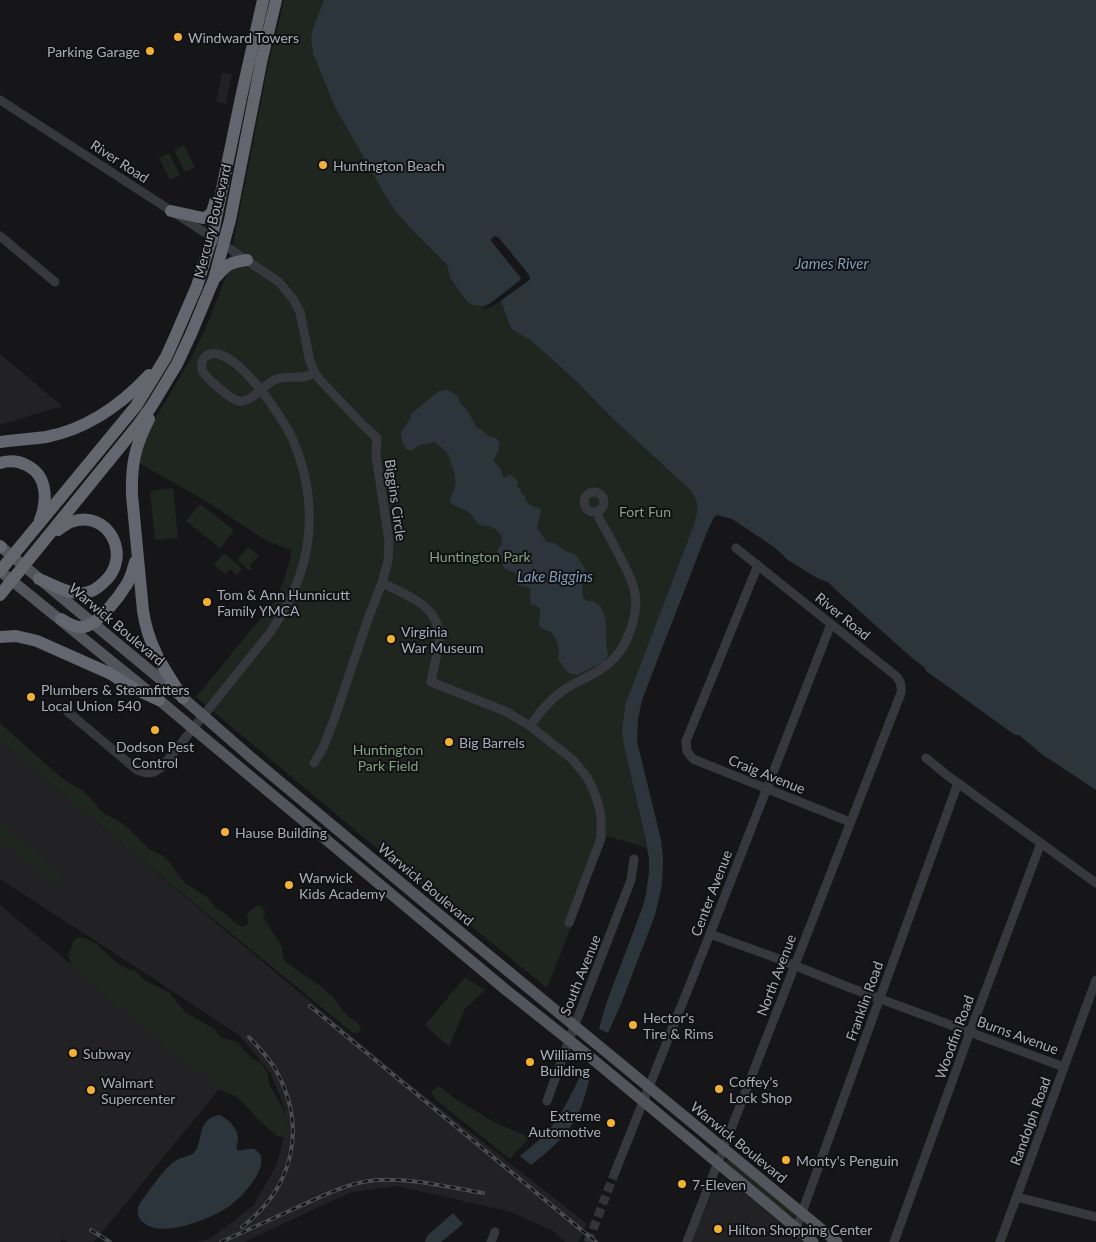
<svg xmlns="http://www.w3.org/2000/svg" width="1096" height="1242" font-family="Lato,sans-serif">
	<rect width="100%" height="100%" fill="#161618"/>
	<g fill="#222225">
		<polygon points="222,73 232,74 226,104 216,102"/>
		<polygon points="0,354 62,406 0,425"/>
		<polygon points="0,742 403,1079 587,1224 578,1242 565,1242 555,1232 511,1212 397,1186 352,1192 244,1242 195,1242 210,1239 253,1206 276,1166 283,1141 285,1109 271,1074 240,1036 125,960 0,879"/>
		<polygon points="0,905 220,1088 94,1242 68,1242 63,1239 60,1242 0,1242"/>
		<polygon points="724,1179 749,1197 803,1242 692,1242 696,1230 717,1182"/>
	</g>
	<g fill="#1e261f">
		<path d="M284,0H324L311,35L313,54L335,107L382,190L396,212L412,230L447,265L450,278L468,303L483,306L501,301L510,326L513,330L530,340L552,359L579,384L611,417L690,490C701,505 698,510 693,527L625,705C623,719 622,732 624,747L647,848L607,836L547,988L411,877L196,697L274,602C283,585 288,568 292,550L267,541L206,501L139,463L142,448L152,424L190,360L206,327L227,274L268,66Z"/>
		<polygon points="184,145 195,167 185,172 174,150"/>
		<polygon points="169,153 180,175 170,180 159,158"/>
		<polygon points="173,488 178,538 155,540 150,491"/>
		<polygon points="200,504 234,530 220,548 186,521"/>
		<polygon points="248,547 259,556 250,566 252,569 250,571 237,560"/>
		<polygon points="224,553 242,569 237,575 230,569 225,574 214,565"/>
		<path d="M0,723L55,772L69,783L82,790L95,803L102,812L108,816L116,819L129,829L149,849L163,856L169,861L179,876L186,884L207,897L217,909L225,913L235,923L242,927L246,925L248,923L247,914C251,910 255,905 261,906L265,911V914L263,917L282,947L283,957L286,962C302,974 319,983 333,997C337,1002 340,1008 345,1013C350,1019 358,1021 361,1029L358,1033H353L348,1029L139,858L0,742Z"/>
		<polygon points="0,822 64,875 63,880 54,885 0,842"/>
		<polygon points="82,937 97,944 109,956 120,965 130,970 135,971 146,981 169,992 185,1012 215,1029 220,1037 237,1042 252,1059 258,1061 263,1066 268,1074 269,1084 283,1108 289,1130 288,1134 283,1137 277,1136 260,1121 237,1097 216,1088 205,1076 163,1045 80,973 72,965 68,956 73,942 76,938"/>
		<polygon points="465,977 485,990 465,1009 449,1047 425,1025"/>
		<polygon points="439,1086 456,1099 497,1124 530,1137 510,1159 436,1100 431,1092"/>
		<polygon points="727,1160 729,1160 795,1213 795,1216 794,1217 790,1215 753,1188 726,1163"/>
	</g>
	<g fill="#2c353c">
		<path d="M324,0H1096V790L1043,755L1019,735H1015L926,671L925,668L911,657L837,591L828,582L817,578L788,560L774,547L732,519L717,515L714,517L707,532L642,700L638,719L637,741L661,840L663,858L662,885L655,915L621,1004L608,1033L599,1029L606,1004L643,906L646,894L649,872V859L645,837L624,747L622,731L625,705L693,527C698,510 701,505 690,490L611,417L579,384L552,359L530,340L513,330L510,326L501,301L483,306L474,305L468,303L450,278L447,265L412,230L396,212L382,190L335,107L313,54L311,38L312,31Z"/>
		<path d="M445,390L450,391L458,397L461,404L466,409L478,429H481L488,436C505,438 500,451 493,460L501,470L503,477L506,478L508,475C512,475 518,480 518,484L517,486L521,490V494L525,496C525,506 535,506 541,510L537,529L547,542L554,543L566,551L576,555L585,569V577L582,587L583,597L587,601H593L600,606L604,613L606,621V642L608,656L601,665L599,664L577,675L568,673C565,667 561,664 558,659C561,651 557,635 549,631C547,630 544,630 541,628L539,624L540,610L536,605L531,604L530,597L531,590L528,587L517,585L516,582V575L514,572L505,569L503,566V560L497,552L498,548L501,546L502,537C498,531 495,527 487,526C484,525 482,526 480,525C475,522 473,514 467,511C462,508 452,506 450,501C449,497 453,494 454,490C457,481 455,472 451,464C450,460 450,456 447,453C444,449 439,446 435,442L419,445L411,451L406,449L402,442L401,432L410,419L412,413L435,394L439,391Z"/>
		<path d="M581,1074L590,1078C587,1087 585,1096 582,1105C573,1130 552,1149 531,1165L520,1156C532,1146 545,1136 554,1123C565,1108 573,1091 581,1074Z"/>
		<path d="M219,1115C228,1118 237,1128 238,1137C238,1142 236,1145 237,1150C244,1152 252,1145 258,1152C264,1157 261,1167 258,1173C253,1184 239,1200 228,1207C210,1219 156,1242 140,1219C137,1215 137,1209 139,1205C141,1200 146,1196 148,1192C156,1182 167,1164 179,1159C183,1157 189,1156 193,1154C205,1141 195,1120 219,1115Z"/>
		<polygon points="453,1213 463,1224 441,1242 425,1242 427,1236"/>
	</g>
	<polygon fill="#161618" points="495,236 498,237 500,239 529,275 530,279 528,281 492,307 483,309 519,281 521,278 491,241 492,238"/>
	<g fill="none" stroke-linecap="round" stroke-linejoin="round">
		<polyline stroke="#333438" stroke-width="9" stroke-dasharray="9 4.5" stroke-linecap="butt" points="588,1242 615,1172"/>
		<g stroke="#37383d" stroke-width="9">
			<polyline points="0,100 224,245 279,282 293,299 300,312 310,362 315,373 320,380 363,425 377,438 376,456 389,541 388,561 382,583 368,619 334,720 323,748 314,763"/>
			<polyline points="0,236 55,282"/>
			<circle cx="594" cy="502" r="10"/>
			<polyline points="758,565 686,741 687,751 693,759 850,822"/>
			<path d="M382,583C409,596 443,607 439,644C437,656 433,669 431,682L505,711L530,726L572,759L587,777L592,787L598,803L601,816V838L569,923"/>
			<path d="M68,712L137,770L143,772L149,773L154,772L162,767L269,634C296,595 312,555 309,507C308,485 302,461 293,440C285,421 232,339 206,356C202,358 201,365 202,370C205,377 231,400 239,401C251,403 264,385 274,380C287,374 302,381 315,373"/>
			<path d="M530,726C541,710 553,696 570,686C581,680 593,675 604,667C617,658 625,646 630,631C642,600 634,583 619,555C613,543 606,530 599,518L597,511"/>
			<polyline points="926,758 948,776 1096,883"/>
			<polyline points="710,934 771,956 848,987 1064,1067"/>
			<polyline points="547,1101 569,1040 631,880 634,859"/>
			<polyline points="615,1172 710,934 831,624"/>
			<polyline points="1017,1197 1096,1217"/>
			<polyline points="796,1229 958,783"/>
			<polyline points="491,1242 495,1232"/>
			<path d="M687,1242L901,693C902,686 901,681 896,676L736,548"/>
			<polyline points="894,1242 970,1032 1041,843"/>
			<polyline points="1000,1242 1096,980"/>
		</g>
		<g stroke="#53555c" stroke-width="11">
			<polyline points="0,546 183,698 254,760 418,897 837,1242"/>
			<polyline points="0,571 159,700 506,990 584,1052 813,1242"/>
		</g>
		<g stroke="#63666e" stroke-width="12">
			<path d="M171,211L203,218C212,216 213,210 215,202"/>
			<path d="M216,277C226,265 230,262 247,260"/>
			<path d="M149,419C135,446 131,465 132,495L143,611C149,648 163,667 183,698"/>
			<path d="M0,442C15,440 31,439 46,437C87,429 121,405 149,375"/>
			<path d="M0,463C19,457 41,468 44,489C46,500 44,510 40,520"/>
			<polyline points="0,546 1,547"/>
			<polyline points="0,571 136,406 166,357 175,337 197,286 212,237 242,93 263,0"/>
			<path d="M39,579C52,584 65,593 79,593C88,594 97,589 103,583C134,557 108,508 71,522C66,524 62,527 58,530"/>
			<polyline points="0,595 138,425 151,407 177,364 191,334 214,279 230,220 262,58 276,0"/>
			<path d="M61,619C68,623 74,628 83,627C98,625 119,597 127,584C131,577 133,569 135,562"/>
			<polyline points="0,637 16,636 37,641 109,673 135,689 159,700"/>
		</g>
		<g stroke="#4a4c52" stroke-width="4">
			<g id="rail">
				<polyline points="310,1006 596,1242"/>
				<path d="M242,1227C295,1186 308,1125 274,1067C267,1056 258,1047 249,1037"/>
				<polyline points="91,1230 110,1242"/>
				<path d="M221,1242C247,1230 272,1219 298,1207C323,1196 349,1182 377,1180C413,1178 448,1187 483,1193"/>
			</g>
		</g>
		<use href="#rail" stroke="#111113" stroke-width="2" stroke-dasharray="5.5" stroke-linecap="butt"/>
	</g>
	<g fill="#f2b134" stroke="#111113" stroke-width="2">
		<circle cx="178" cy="37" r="5"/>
		<circle cx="150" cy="51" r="5"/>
		<circle cx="323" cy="165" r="5"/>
		<circle cx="207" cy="602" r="5"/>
		<circle cx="391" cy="639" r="5"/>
		<circle cx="31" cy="697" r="5"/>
		<circle cx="155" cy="730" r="5"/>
		<circle cx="449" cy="742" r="5"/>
		<circle cx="225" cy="832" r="5"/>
		<circle cx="289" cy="885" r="5"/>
		<circle cx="633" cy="1025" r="5"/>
		<circle cx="73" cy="1053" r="5"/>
		<circle cx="530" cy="1062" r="5"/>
		<circle cx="719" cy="1089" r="5"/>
		<circle cx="91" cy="1090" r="5"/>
		<circle cx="611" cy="1123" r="5"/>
		<circle cx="786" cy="1160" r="5"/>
		<circle cx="682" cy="1184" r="5"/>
		<circle cx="718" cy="1229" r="5"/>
	</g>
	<g text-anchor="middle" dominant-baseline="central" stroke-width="4" stroke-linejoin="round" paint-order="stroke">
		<g font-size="14" fill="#a8adb8" stroke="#111113" text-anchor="start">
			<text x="188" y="37">Windward Towers</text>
			<text x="140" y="51" text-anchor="end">Parking Garage</text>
			<text x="333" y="165">Huntington Beach</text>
			<text x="217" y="594">Tom &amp; Ann Hunnicutt<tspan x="217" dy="16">Family YMCA</tspan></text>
			<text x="401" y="631">Virginia<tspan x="401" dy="16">War Museum</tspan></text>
			<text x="41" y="689">Plumbers &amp; Steamfitters<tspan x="41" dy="16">Local Union 540</tspan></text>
			<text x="459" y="742">Big Barrels</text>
			<text x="155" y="746" text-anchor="middle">Dodson Pest<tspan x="155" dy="16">Control</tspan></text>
			<text x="235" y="832">Hause Building</text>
			<text x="299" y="877">Warwick<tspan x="299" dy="16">Kids Academy</tspan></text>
			<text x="643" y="1017">Hector's<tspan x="643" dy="16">Tire &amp; Rims</tspan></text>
			<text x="83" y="1053">Subway</text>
			<text x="540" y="1054">Williams<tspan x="540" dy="16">Building</tspan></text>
			<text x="729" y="1081">Coffey's<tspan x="729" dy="16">Lock Shop</tspan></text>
			<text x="101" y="1082">Walmart<tspan x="101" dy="16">Supercenter</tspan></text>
			<text x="601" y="1115" text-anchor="end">Extreme<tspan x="601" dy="16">Automotive</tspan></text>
			<text x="796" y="1160">Monty's Penguin</text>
			<text x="692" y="1184">7-Eleven</text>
			<text x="728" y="1229">Hilton Shopping Center</text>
		</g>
		<g font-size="14" fill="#a8adb8" stroke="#111113">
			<text transform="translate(120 161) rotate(33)">River Road</text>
			<text transform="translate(212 221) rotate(-76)">Mercury Boulevard</text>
			<text transform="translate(396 500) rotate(82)">Biggins Circle</text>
			<text transform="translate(843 616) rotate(39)">River Road</text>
			<text transform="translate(117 624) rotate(40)">Warwick Boulevard</text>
			<text transform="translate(767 774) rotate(22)">Craig Avenue</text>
			<text transform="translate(426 884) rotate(40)">Warwick Boulevard</text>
			<text transform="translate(711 893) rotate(-69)">Center Avenue</text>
			<text transform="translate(580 975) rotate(-68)">South Avenue</text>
			<text transform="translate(776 975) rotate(-69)">North Avenue</text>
			<text transform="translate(864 1001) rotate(-70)">Franklin Road</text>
			<text transform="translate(1018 1035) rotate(20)">Burns Avenue</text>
			<text transform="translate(954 1037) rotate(-70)">Woodfin Road</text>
			<text transform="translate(1030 1121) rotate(-70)">Randolph Road</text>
			<text transform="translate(739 1142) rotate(39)">Warwick Boulevard</text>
		</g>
		<g font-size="14" fill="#7fa381" stroke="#111113">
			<text x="645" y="511">Fort Fun</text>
			<text x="480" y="556">Huntington Park</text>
			<text x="388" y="749">Huntington<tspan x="388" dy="16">Park Field</tspan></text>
		</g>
		<g font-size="15" font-style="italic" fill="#7f9bb3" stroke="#111113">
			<text x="832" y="263">James River</text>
			<text x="555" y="576">Lake Biggins</text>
		</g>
	</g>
</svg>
